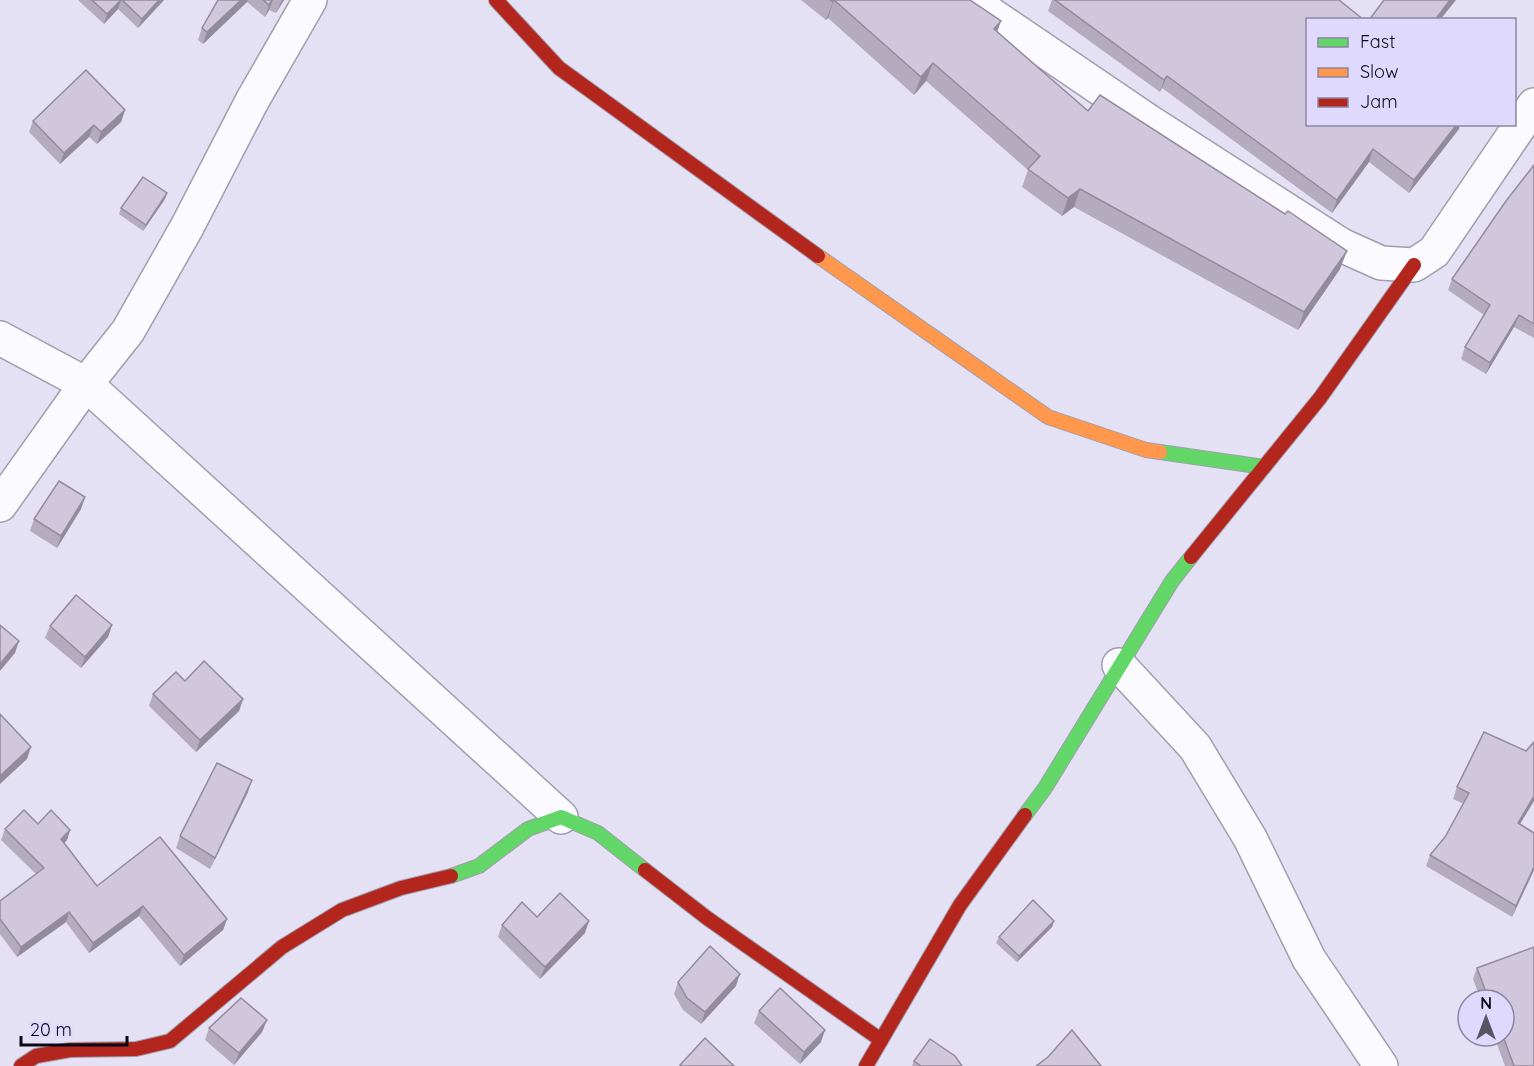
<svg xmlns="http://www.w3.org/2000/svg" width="1534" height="1066" font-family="Quicksand,sans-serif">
	<rect width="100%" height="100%" fill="#e4e1f5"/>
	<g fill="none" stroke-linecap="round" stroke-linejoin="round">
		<g stroke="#a09ead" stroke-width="36">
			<g id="street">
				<polyline points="970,0 1148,121 1341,245 1381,263 1414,265 1434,252 1534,105"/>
				<polyline points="0,338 86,384 561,817"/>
				<polyline points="0,505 86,384 128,331 187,227 252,101 310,0"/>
				<polyline points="1119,665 1195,747 1250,838 1309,959 1381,1066"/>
			</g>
		</g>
		<g stroke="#a09ead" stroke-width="16">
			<g id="fast">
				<polyline points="1160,452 1264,467"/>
				<polyline points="1025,815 1045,788 1172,581 1191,557"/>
				<polyline points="451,876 479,866 528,829 561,817 598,833 645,870"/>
			</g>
		</g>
		<g stroke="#a09ead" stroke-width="16">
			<polyline id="slow" points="818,256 1048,417 1146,450 1160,452"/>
		</g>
		<g stroke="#a09ead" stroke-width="16">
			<g id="jam">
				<polyline points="496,0 559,68 818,256"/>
				<polyline points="1191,557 1320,398 1414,265"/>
				<polyline points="645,870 707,918 881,1040"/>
				<polyline points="21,1066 36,1056 70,1050 136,1049 170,1041 282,947 342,910 401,888 451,876"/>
				<polyline points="866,1066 960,905 1025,815"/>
			</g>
		</g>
		<use href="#street" stroke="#fbfafe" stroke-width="33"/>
		<use href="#fast" stroke="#63d668" stroke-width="14"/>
		<use href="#slow" stroke="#ff974d" stroke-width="14"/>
		<use href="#jam" stroke="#b3261e" stroke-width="14"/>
	</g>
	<g fill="#b4abbe">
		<polygon points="78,0 164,0 138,28 118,9 104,24"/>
		<polygon points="218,0 284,0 276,13 269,10 265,17 247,2 203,44 198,40 202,28"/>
		<polygon points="801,0 970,0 1001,21 997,32 1088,111 1340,269 1298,330 1074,207 1062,216 1022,187 1028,170 926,81 914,95 828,18 826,20"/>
		<polygon points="1052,0 1339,0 1459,129 1409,193 1369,162 1332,213 1162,88 1160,92 1048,11"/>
		<polygon points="125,110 121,122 97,144 89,137 60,164 29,132 33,121"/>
		<polygon points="1534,165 1534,338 1514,327 1486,374 1461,359 1465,347 1484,315 1448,290 1452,279"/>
		<polygon points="165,199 143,231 119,214 121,208"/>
		<polygon points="85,497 81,509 57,548 30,531 34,519"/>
		<polygon points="112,625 108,637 81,668 45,638 50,626"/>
		<polygon points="185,681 243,699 239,711 196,752 149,706 153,694"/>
		<polygon points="1534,742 1534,801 1520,824 1534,833 1534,870 1512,917 1426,866 1430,855 1445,837 1464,804 1453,799 1457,787 1526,751"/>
		<polygon points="248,792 210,869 176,848 180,836"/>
		<polygon points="38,824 70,830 67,840 64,843 97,886 227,919 223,930 180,966 139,916 89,953 66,922 17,957 0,934 0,901 36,874 1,840 5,829"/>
		<polygon points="537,917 585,933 540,979 498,937 502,925"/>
		<polygon points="1054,921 1052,927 1017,962 996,943 999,937"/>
		<polygon points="1534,947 1534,1066 1505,1066 1494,1036 1504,1036 1504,1000 1481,1000 1473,979 1477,968"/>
		<polygon points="678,982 736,986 701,1024 683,1010 674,994"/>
		<polygon points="759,1011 821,1042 800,1064 754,1023"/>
		<polygon points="267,1020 262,1032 234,1065 205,1040 209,1028"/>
		<polygon points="914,1061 962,1066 912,1066"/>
	</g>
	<g fill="#928b9b">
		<polygon points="121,0 118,9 104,24 107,14"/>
		<polygon points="159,0 164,0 138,28 142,19"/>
		<polygon points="241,0 248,0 247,2 203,44 207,32"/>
		<polygon points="273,0 269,10 265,17 269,5"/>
		<polygon points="282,0 284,0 276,13 281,2"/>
		<polygon points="834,0 828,18 826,20 833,2"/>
		<polygon points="1450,0 1456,0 1440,20 1435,20"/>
		<polygon points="1001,21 994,39 994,29"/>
		<polygon points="933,63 926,81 914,95 921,77"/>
		<polygon points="1167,76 1162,88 1160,92 1164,80"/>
		<polygon points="125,110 121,122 97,144 101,132"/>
		<polygon points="1457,124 1460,124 1459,129 1409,193 1414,180"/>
		<polygon points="94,125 89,137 60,164 64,153"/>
		<polygon points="1373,149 1369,162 1332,213 1337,200"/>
		<polygon points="1080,189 1074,207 1062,216 1068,198"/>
		<polygon points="167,193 165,199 143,231 146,225"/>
		<polygon points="1347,251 1340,269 1298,330 1304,312"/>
		<polygon points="1519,315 1514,327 1486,374 1490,363"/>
		<polygon points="85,497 81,509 57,548 61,536"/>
		<polygon points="112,625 108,637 81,668 85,657"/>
		<polygon points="19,641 15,653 0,671 0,664"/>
		<polygon points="243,699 239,711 196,752 200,740"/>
		<polygon points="31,747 27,759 0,784 0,776"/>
		<polygon points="252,780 248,792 210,869 215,858"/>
		<polygon points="1534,796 1534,801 1513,835 1518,823"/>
		<polygon points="70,830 67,840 58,850 61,839"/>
		<polygon points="1534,867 1534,870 1512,917 1516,906"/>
		<polygon points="143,906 139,916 89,953 93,943"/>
		<polygon points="69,912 66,922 17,957 21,947"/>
		<polygon points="227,919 223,930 180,966 184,955"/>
		<polygon points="589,921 585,933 540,979 545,967"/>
		<polygon points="1054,921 1052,927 1017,962 1019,956"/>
		<polygon points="740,974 736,986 701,1024 705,1012"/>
		<polygon points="267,1020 262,1032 234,1065 239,1053"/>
		<polygon points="825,1030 821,1042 800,1064 804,1052"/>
	</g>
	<g fill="#d1c7dd" stroke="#928b9b" stroke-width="1.5">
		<polygon points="92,0 121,0 107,14"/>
		<polygon points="122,0 159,0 142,19"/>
		<polygon points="218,0 241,0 207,32 202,28"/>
		<polygon points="263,0 272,0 269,5"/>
		<polygon points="830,0 970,0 1001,21 994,29 1088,111 1100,95 1285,214 1288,211 1291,213 1347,251 1304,312 1080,189 1068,198 1028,169 1040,156 933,63 921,77 834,0 833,2"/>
		<polygon points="1055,0 1339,0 1364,20 1308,20 1308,124 1457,124 1414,180 1373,149 1337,200 1167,76 1164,80"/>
		<polygon points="1384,0 1450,0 1435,20 1369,20"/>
		<polygon points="86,70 125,110 101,132 94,125 64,153 33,121"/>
		<polygon points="1534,165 1534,324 1519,315 1490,363 1465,347 1490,305 1452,279 1506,201"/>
		<polygon points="143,177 167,193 146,225 121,208"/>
		<polygon points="59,481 85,497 61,536 34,519"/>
		<polygon points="76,595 112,625 85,657 50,626"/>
		<polygon points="0,625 19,641 0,664"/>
		<polygon points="204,661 243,699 200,740 153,694 176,672 185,681"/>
		<polygon points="0,714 31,747 0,776"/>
		<polygon points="1484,732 1526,751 1534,742 1534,796 1518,823 1534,833 1534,867 1516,906 1430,855 1445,837 1469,793 1457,787"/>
		<polygon points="217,763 252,780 215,858 180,836"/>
		<polygon points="24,810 38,824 51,810 70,830 61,839 97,886 160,837 227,919 184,955 143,906 93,943 69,912 21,947 0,919 0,901 44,868 5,829"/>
		<polygon points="560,893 589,921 545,967 502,925 522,902 537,917"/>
		<polygon points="1033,900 1054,921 1019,956 999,937"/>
		<polygon points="710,946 740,974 705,1012 687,998 678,982"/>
		<polygon points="1534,947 1534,1066 1514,1066 1503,1036 1504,1036 1504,1000 1489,1000 1477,968"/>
		<polygon points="780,988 825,1030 804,1052 759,1011"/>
		<polygon points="241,998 267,1020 239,1053 209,1028"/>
		<polygon points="1072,1030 1101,1066 1036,1066 1048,1057"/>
		<polygon points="705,1038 734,1066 682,1066 680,1065"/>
		<polygon points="930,1039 955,1056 962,1066 921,1066 914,1061"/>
	</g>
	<rect x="1306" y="18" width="210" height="108" fill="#ded9fd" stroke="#8a86a0" stroke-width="1.5"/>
	<rect x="1318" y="38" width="30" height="9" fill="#63d668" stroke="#8a86a0" stroke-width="1.5"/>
	<text x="1360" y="48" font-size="18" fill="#0b0915">Fast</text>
	<rect x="1318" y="68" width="30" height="9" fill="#ff974d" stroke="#8a86a0" stroke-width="1.5"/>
	<text x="1360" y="78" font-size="18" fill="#0b0915">Slow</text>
	<rect x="1318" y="98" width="30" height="9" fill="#b3261e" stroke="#8a86a0" stroke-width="1.5"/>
	<text x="1360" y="108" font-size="18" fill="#0b0915">Jam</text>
	<g transform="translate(1486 1018)"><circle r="28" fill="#ded9fd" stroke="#8a86a0" stroke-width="1.5"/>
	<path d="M0-4.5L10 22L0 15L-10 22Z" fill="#575563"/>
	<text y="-9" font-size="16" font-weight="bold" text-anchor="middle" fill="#0b0915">N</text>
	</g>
	<path d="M21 1036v9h106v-9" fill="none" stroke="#0b0915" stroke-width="3"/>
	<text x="30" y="1036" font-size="18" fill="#0b0915" stroke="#ded9fd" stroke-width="4.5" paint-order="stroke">20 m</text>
</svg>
